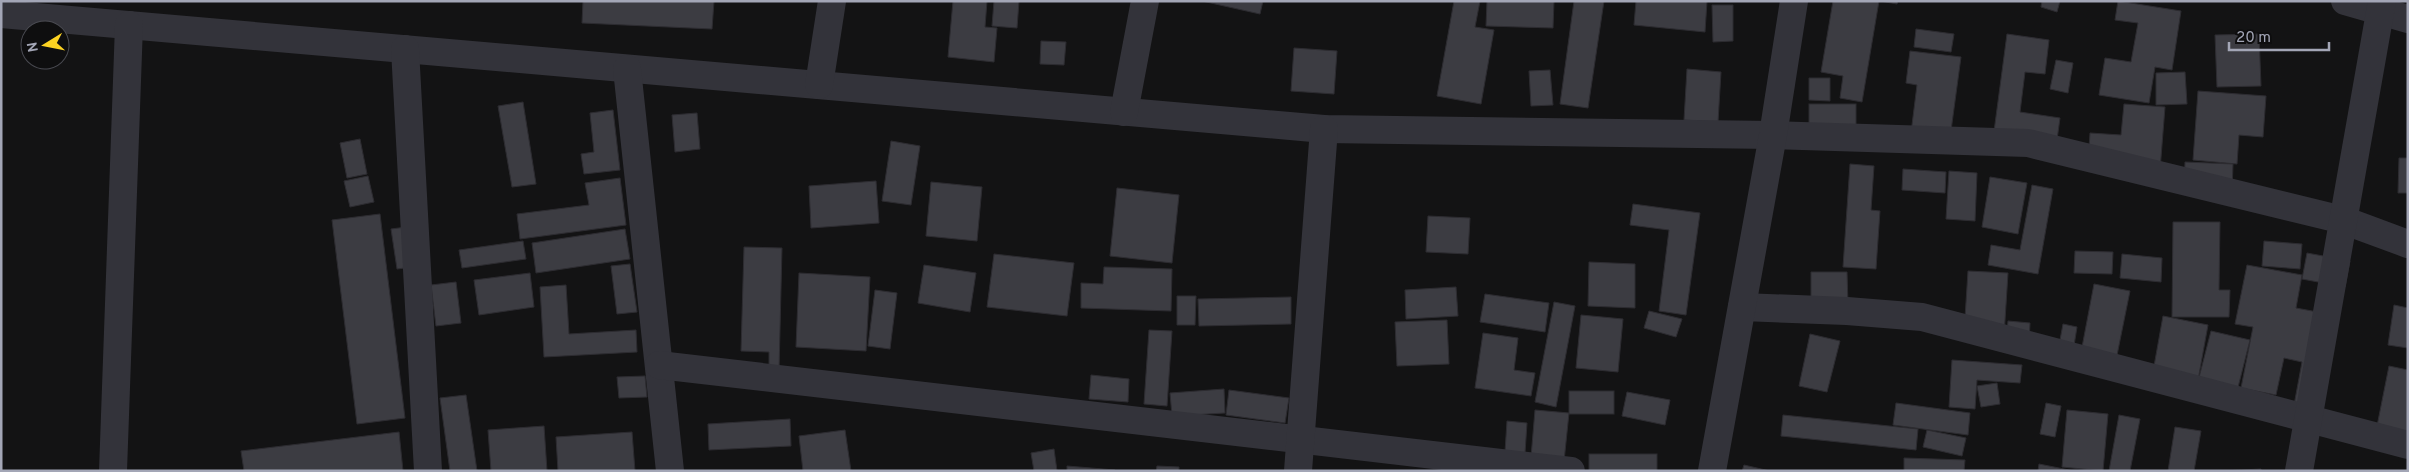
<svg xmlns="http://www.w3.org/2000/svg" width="2409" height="472" font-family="Overpass,sans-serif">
	<rect width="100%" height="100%" fill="#131314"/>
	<g fill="#3c3c42" stroke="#2d2c31">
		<polygon points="583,1 714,1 712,29 582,23"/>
		<polygon points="953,1 987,1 985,27 997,28 994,62 948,57"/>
		<polygon points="994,1 1019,1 1017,28 992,26"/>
		<polygon points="1202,1 1263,1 1260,14"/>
		<polygon points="1454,1 1480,1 1475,27 1494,30 1481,104 1437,96"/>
		<polygon points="1487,1 1554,1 1553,28 1486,26"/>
		<polygon points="1574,1 1604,1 1588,108 1560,104"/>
		<polygon points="1636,1 1707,1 1705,32 1634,25"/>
		<polygon points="1833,1 1879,1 1862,102 1840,98 1843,76 1821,72"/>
		<polygon points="1880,1 1898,1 1897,4"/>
		<polygon points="2042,1 2060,1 2057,12 2041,7"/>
		<polygon points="2118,1 2181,11 2172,70 2155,67 2149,103 2099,95 2105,58 2131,62 2138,23 2115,20"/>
		<polygon points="1712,5 1733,5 1733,41 1713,42"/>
		<polygon points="1916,29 1954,34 1951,52 1914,47"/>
		<polygon points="2007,34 2049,40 2045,74 2025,72 2020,112 2060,118 2056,147 1993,139"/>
		<polygon points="2259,34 2261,86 2217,87 2215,35"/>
		<polygon points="1041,41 1066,42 1064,65 1040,64"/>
		<polygon points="1294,48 1337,51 1334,94 1291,91"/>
		<polygon points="1910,51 1961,57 1950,138 1911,133 1917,85 1906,83"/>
		<polygon points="2056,60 2073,63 2068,93 2050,89"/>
		<polygon points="1687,69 1721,72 1718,122 1684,120"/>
		<polygon points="1550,70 1553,105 1531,106 1529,71"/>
		<polygon points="2185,72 2187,104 2156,105 2156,73"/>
		<polygon points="1809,78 1830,78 1830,101 1809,100"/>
		<polygon points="2198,91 2266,96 2263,137 2239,135 2237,164 2193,160"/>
		<polygon points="523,102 536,184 512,187 498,106"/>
		<rect x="1809" y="104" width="47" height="29"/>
		<polygon points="2124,104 2165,107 2160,170 2088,164 2090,133 2121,135"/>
		<polygon points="613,110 620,170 584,174 581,154 594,152 590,113"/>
		<polygon points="697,113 700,149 675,152 672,115"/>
		<polygon points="360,139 367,174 347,178 340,143"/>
		<polygon points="891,141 920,146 911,205 882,201"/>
		<polygon points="2399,158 2408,158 2408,193 2398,193"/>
		<polygon points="2185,162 2233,164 2232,193 2184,192"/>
		<polygon points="1850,164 1874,166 1871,210 1880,211 1876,269 1843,267"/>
		<polygon points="1903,169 1946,172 1945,193 1902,190"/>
		<polygon points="1949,171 1977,173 1975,221 1946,219"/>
		<polygon points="368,176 374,202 350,207 344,181"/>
		<polygon points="1990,177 2027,183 2018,234 1982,227"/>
		<polygon points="620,178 626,225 520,239 517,214 589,205 585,183"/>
		<polygon points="876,181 879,223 811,228 809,186"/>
		<polygon points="931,182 982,187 977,241 926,236"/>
		<polygon points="2032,185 2053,189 2038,274 1988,265 1991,245 2020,250"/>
		<polygon points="1117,188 1179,195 1172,263 1110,256"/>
		<polygon points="1633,204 1700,213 1686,315 1659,311 1669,230 1630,225"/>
		<polygon points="380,214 405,418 357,424 332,220"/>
		<polygon points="1428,216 1470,218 1468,254 1426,252"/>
		<polygon points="2173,222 2220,222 2219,290 2230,290 2229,317 2172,317"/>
		<polygon points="422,225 428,265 397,269 391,229"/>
		<polygon points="625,229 630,259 536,273 532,243"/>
		<polygon points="523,241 526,259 462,268 459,250"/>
		<polygon points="2264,241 2302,244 2300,269 2262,266"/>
		<polygon points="744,247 782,248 779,371 769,371 769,352 741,351"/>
		<polygon points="2075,251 2113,252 2112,274 2074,273"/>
		<polygon points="2307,253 2350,261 2345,287 2302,279"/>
		<polygon points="994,254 1074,263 1067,316 987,307"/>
		<polygon points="2122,254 2162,258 2161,282 2120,278"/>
		<polygon points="1589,262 1635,264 1635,308 1588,306"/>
		<polygon points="630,264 637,312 617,314 611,266"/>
		<polygon points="924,265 976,273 970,312 918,303"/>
		<polygon points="2247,265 2302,275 2296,308 2339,316 2292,416 2302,362 2284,358 2276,395 2241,388 2253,327 2235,324"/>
		<polygon points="1104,267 1172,269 1171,311 1081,308 1081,283 1103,284"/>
		<polygon points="1968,271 2008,273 2004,336 1964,334"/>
		<polygon points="1811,272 1847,272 1848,305 1811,305"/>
		<polygon points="530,273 534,307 479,315 474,280"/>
		<polygon points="799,273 870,277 866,351 796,347"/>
		<polygon points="456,282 461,323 436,326 431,285"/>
		<polygon points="2094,284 2130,291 2114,370 2079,363"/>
		<polygon points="566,285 569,334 636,330 637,352 544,357 540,287"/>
		<polygon points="1456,287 1458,316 1406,319 1405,290"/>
		<polygon points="875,290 897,293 890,349 868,346"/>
		<polygon points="1485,294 1549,303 1545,332 1480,322"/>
		<polygon points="1177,296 1196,296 1195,325 1177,325"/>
		<polygon points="1291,297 1291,324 1199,326 1198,299"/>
		<polygon points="1554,302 1575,306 1556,407 1535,402"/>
		<polygon points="2394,305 2408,308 2408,348 2388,345"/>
		<polygon points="1649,311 1682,319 1676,337 1644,328"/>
		<polygon points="1581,315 1623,319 1618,372 1576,368"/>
		<polygon points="2163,316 2208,325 2196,391 2151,383"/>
		<polygon points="1447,320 1449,364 1397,366 1395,322"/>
		<polygon points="2008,321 2030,323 2029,343 2006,342"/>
		<polygon points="2063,324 2077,327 2072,358 2057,356"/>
		<polygon points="1149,330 1172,331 1167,406 1144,404"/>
		<polygon points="2211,331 2250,340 2234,403 2195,393"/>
		<polygon points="1483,333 1518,338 1514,370 1535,373 1531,396 1475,388"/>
		<polygon points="1810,334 1840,341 1827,392 1799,386"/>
		<polygon points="1952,360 2022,365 2020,383 1977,380 1975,409 1949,407"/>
		<polygon points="2389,366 2408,370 2408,448 2374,441"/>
		<polygon points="1091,375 1129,379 1128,402 1089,399"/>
		<polygon points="645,376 647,397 619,398 617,377"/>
		<polygon points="1997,383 2000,404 1981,407 1977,386"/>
		<polygon points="1224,389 1225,413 1172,416 1170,393"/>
		<polygon points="1229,390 1289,398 1285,423 1226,415"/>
		<rect x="1569" y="391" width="45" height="23"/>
		<polygon points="1627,392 1670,400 1665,425 1622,416"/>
		<polygon points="466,395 477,471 450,471 440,398"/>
		<polygon points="1896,403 1970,413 1968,435 1893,425"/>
		<polygon points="2046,403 2061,406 2055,437 2040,434"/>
		<polygon points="1535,410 1569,413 1563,471 1530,469"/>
		<polygon points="2067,410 2108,414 2103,471 2062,467"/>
		<polygon points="1783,415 1918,429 1916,450 1781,436"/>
		<polygon points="2119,415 2140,419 2130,471 2109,471"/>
		<polygon points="790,419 791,446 709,450 708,424"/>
		<polygon points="1507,421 1527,423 1525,453 1505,452"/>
		<polygon points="544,426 547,471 491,471 488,430"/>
		<polygon points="2175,427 2201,431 2194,471 2168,471"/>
		<polygon points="845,430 851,471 803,471 799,436"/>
		<polygon points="1927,430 1966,438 1962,456 1923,447"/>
		<polygon points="399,432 403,471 244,471 241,451"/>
		<polygon points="632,432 635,471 558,471 556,437"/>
		<polygon points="1054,449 1057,471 1034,471 1031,453"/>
		<rect x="1589" y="454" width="68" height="17"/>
		<polygon points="1904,458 1965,460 1964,471 1904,471"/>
		<polygon points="2039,464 2074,471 2038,471"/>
		<polygon points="1744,465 1770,471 1742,471"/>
		<polygon points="1067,466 1115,470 1115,471 1067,471"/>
		<polygon points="1157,466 1179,467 1179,471 1156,471"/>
		<polygon points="2261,469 2261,471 2222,471"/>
	</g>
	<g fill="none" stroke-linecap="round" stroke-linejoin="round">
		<g stroke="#33333a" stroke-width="28">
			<polyline points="2345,1 2408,19"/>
			<polyline points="1,14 1324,129 1773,135 2028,143 2343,220 2408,244"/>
			<polyline points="405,49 428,471"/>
			<polyline points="627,69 670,471"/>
			<polyline points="819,85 832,1"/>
			<polyline points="1124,112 1145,1"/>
			<polyline points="1742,307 1847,311 1922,317 2408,445"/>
			<polyline points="659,365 1571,471"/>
			<polyline points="113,471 129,25"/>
			<polyline points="1298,471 1324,129"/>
			<polyline points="1712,471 1773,135 1794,1"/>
			<polyline points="2299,471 2382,1"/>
		</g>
	</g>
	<rect width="2409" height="472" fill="none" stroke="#a3a6b6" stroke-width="5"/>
	<g transform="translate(45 45) rotate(260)"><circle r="24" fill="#0e0e0f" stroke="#4a4b52"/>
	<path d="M0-4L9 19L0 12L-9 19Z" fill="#fdd322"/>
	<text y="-8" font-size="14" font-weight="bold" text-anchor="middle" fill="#a3a6b6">N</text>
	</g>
	<path d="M2229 42v8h100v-8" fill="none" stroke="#a3a6b6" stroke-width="2.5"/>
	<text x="2236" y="42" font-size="15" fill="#a3a6b6" stroke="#0e0e0f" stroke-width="4" paint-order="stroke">20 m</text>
</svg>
